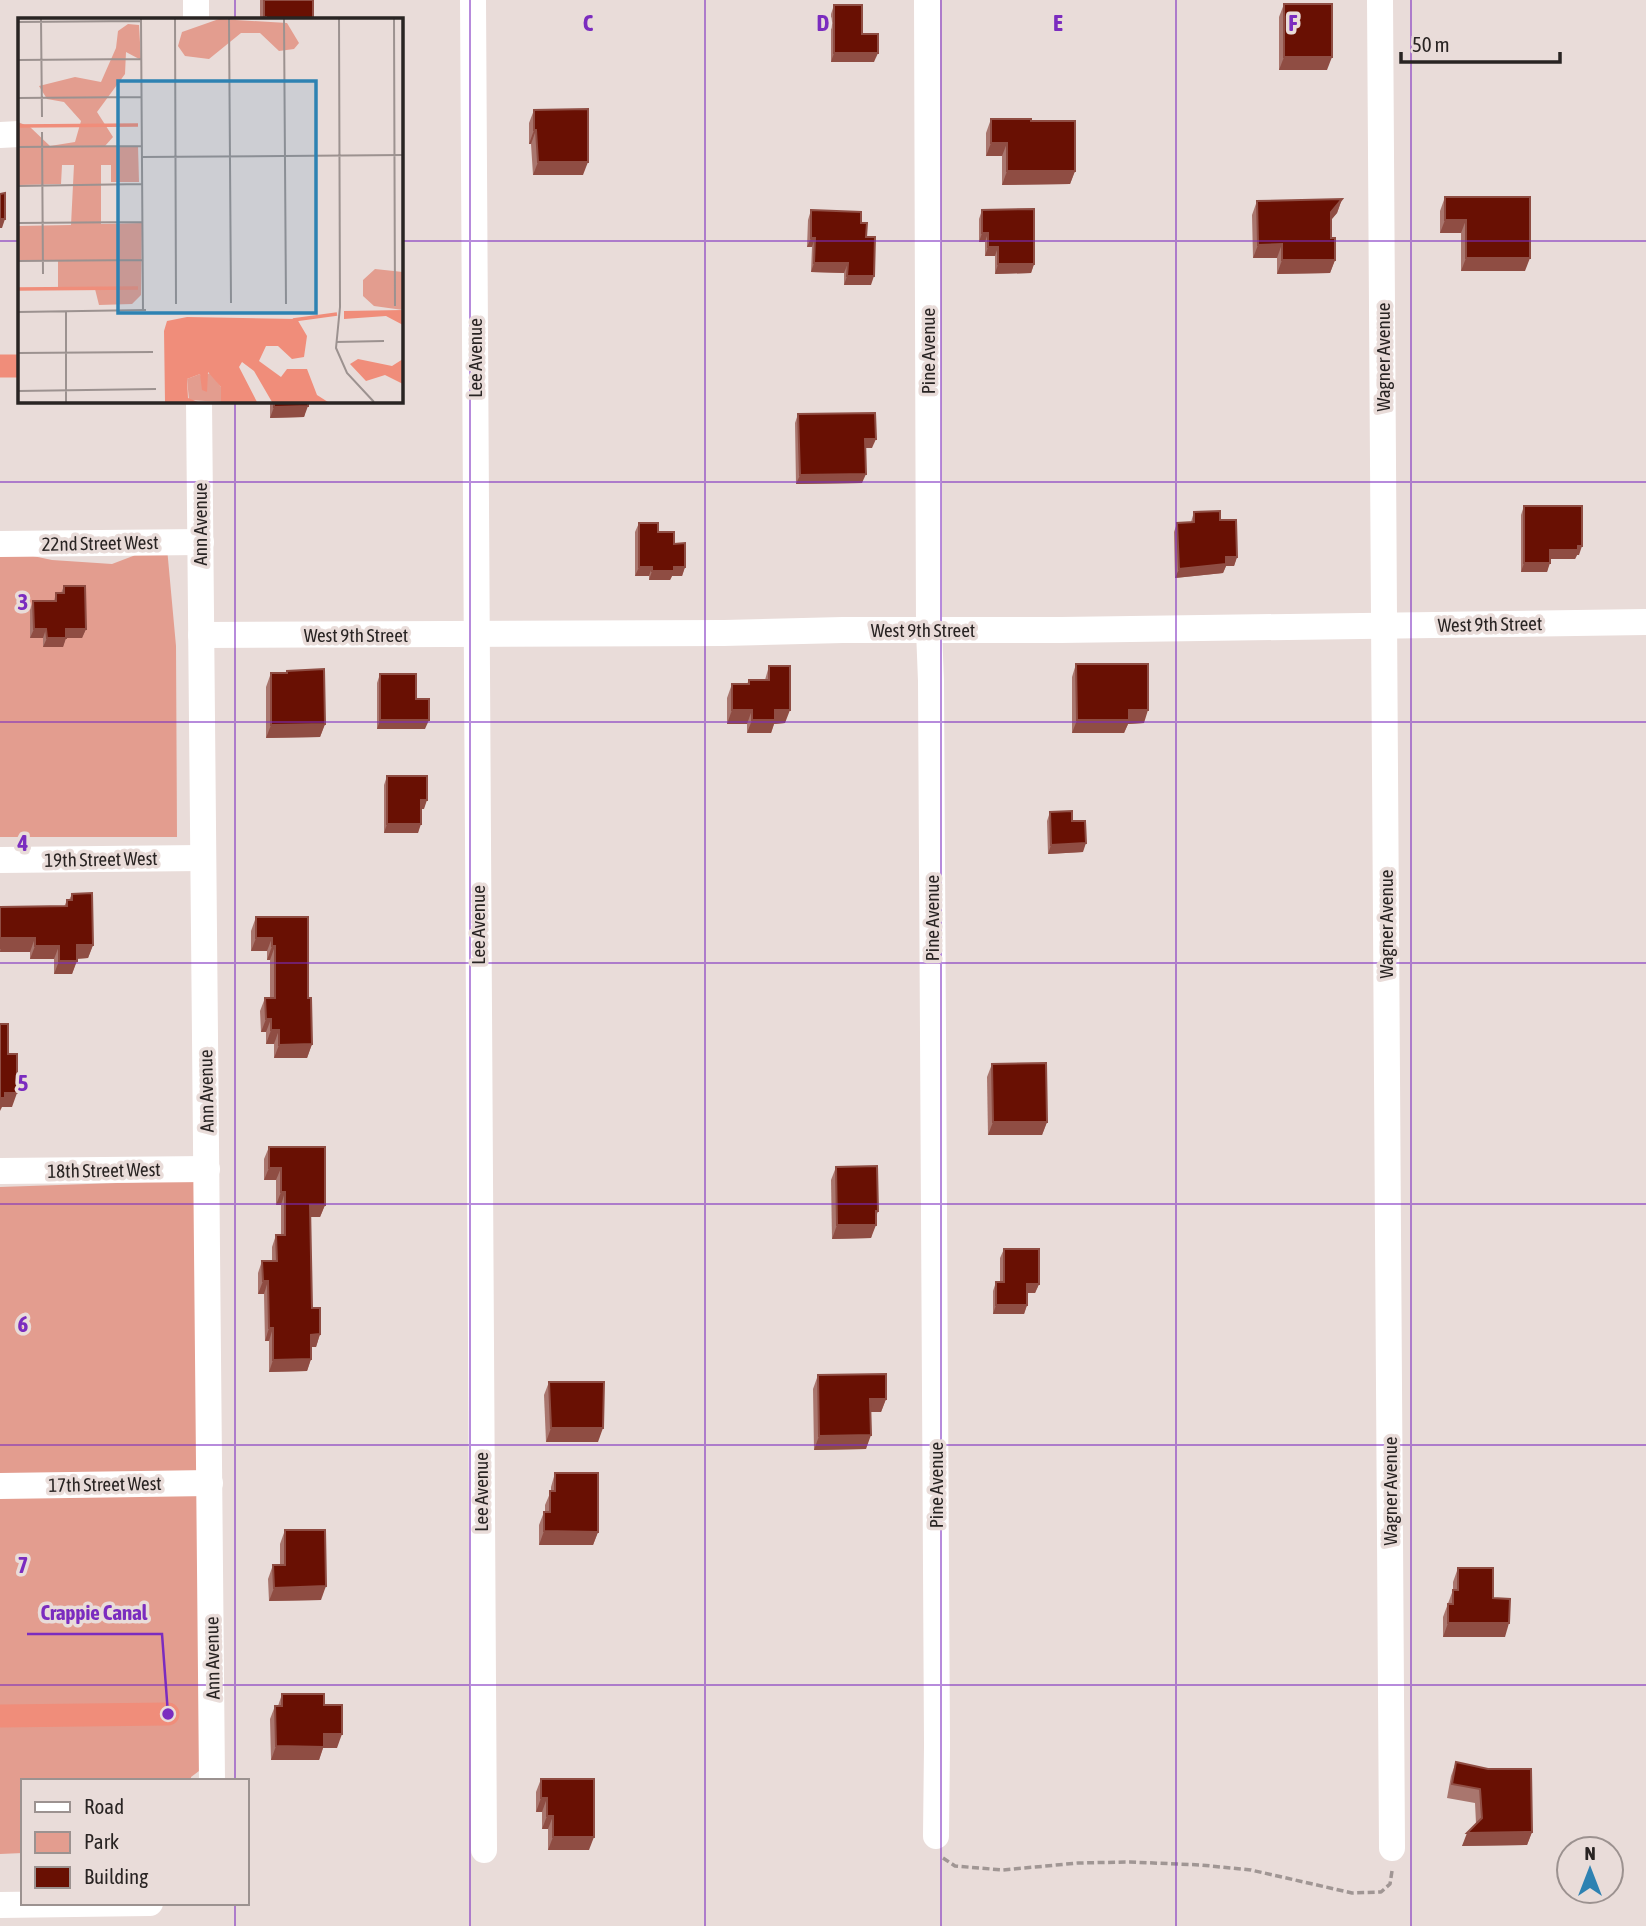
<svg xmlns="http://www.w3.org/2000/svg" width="1646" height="1926" font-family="'Asap Condensed',sans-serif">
	<rect width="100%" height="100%" fill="#e9dcd9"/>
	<g fill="#e39d8f">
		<polygon points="166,537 176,646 177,837 0,837 0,551 14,552 52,560 112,564 133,556"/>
		<polygon points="205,1180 211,1762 191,1777 191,1781 23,1781 23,1853 0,1854 0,1187"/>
	</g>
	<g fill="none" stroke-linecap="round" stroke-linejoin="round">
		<g stroke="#f08d7a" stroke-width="23">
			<polyline points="0,366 19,366"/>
			<polyline points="0,1716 168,1714"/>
		</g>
		<polyline stroke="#a09694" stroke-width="3.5" stroke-dasharray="7 3.5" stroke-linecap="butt" points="943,1858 955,1866 1003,1870 1078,1863 1130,1862 1201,1865 1251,1870 1352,1893 1381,1892 1390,1884 1392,1871"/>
		<g stroke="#fff" stroke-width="26">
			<polyline points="196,0 196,19"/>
			<polyline points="473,0 484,1850"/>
			<polyline points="927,0 929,630 931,681 937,1746 936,1836"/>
			<polyline points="1380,0 1392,1848"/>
			<polyline points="0,135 19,134"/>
			<polyline points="199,401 212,1781"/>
			<polyline points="0,544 201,542"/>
			<polyline points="201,635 724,633 843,630 1061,630 1646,622"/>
			<polyline points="0,860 202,858"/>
			<polyline points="0,1171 207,1169"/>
			<polyline points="0,1486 210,1483"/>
			<polyline points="0,1905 150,1903"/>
		</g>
	</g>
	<g fill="#a9766e">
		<rect x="260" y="0" width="53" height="19"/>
		<polygon points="1284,4 1327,70 1279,70 1279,17"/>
		<polygon points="834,5 862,34 874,62 831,62 831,14"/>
		<polygon points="534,110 583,175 533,175 531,144 529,144 529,123"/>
		<polygon points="991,119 1031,121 1075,171 1070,184 1002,185 1002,156 986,156 986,133"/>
		<polygon points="1445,197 1525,271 1461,271 1461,233 1440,233 1440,211"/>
		<polygon points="1342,199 1337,213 1331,220 1331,238 1335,260 1330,273 1277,274 1277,258 1253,258 1252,215 1257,201"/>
		<polygon points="811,210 861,223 866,237 871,285 844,285 844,273 811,272 812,247 807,247 808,220"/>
		<polygon points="982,210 1034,264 1031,273 995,274 995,256 985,256 985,242 979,242 979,219"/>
		<polygon points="264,401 308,401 304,417 270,418 270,404 264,404"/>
		<polygon points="798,414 872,448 865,448 862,483 796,484 795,423"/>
		<polygon points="1524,506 1579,555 1577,555 1575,559 1550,559 1547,572 1521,572 1521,515"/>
		<polygon points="1194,512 1220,520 1237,557 1234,566 1226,566 1223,573 1175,578 1174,532 1177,523 1191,522"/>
		<polygon points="639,523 658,532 674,544 685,567 682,576 672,576 670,580 649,580 649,576 635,576 635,532"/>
		<polygon points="64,586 86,629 82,638 66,638 63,647 43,647 43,638 30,638 30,610 33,601 54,601 56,593 61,593"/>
		<polygon points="1076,664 1144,723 1128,724 1124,733 1072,733 1072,677"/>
		<polygon points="769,666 785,723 774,724 771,733 747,733 747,724 727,724 727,698 732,684 747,684 749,680 765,680"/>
		<polygon points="287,671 325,724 320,737 266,738 266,687 271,673 286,673"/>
		<polygon points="380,674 416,699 425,729 377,729 377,683"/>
		<polygon points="387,776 424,809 421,809 418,833 384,833 384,785"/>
		<polygon points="1050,812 1072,821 1083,852 1048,854 1047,821"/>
		<polygon points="72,894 93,945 88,958 77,959 72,974 54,974 54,959 30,959 30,952 0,952 64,907 67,900 69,900"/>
		<polygon points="256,917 308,917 308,998 312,1044 307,1058 274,1058 274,1044 266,1044 266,1032 261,1032 260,1011 265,998 270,998 270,960 267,960 267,951 251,951 251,931"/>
		<polygon points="992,1064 1047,1122 1042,1135 988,1135 987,1077"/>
		<polygon points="269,1147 325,1205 320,1217 310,1217 312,1308 320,1334 316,1347 311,1347 311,1359 307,1371 269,1372 269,1341 265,1341 264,1294 258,1294 258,1273 262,1261 272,1261 272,1247 276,1235 281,1235 281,1205 276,1205 276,1180 264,1180 264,1159"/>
		<polygon points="836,1167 876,1217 871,1238 832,1239 831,1180"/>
		<polygon points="1004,1249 1039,1284 1035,1293 1027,1293 1027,1305 1024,1314 993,1314 993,1291 996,1282 1000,1282 1000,1258"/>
		<polygon points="818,1375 886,1399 881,1412 870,1412 866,1449 814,1450 813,1389"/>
		<polygon points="549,1382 598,1442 546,1442 544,1395"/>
		<polygon points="555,1473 598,1532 593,1545 539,1545 539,1525 544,1512 545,1512 545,1505 551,1491 551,1487"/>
		<polygon points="285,1530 321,1600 269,1601 268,1579 273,1565 280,1565 280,1544"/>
		<polygon points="1458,1568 1493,1598 1505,1637 1443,1637 1443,1617 1453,1590 1453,1582"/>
		<polygon points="282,1694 324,1705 337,1748 323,1748 319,1760 271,1760 270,1719 275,1706 278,1706"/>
		<polygon points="1456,1762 1532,1832 1527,1845 1462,1846 1476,1823 1475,1803 1447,1798 1451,1776"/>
		<polygon points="541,1779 589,1850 548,1850 548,1829 542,1829 542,1812 536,1812 536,1792"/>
	</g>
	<g fill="#8f4d43">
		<polygon points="834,53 878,53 874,62 831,62"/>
		<polygon points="1284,57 1332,57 1327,70 1279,70"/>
		<polygon points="534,130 536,130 531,144 529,144"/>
		<polygon points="991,143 1007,143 1002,156 986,156"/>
		<polygon points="538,162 588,162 583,175 533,175"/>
		<polygon points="1007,171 1075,171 1070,184 1002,185"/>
		<polygon points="1342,199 1337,213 1326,226 1331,212"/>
		<polygon points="0,219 5,219 2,228 0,228"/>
		<polygon points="1445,220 1466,220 1461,233 1440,233"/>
		<polygon points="982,233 988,233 985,242 979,242"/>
		<polygon points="811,238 815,238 812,247 807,247"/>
		<polygon points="1282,244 1277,258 1253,258 1258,245"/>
		<polygon points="988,247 998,247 995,256 985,256"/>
		<polygon points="1466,258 1530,258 1525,271 1461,271"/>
		<polygon points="1282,260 1335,260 1330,273 1277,274"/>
		<polygon points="814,263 848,263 844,273 811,272"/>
		<polygon points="998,264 1034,264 1031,273 995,274"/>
		<polygon points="847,276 874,276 871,285 844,285"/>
		<polygon points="265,401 271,401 270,404 264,404"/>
		<polygon points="308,406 304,417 270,418 274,407"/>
		<polygon points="865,439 876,439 872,448 862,448"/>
		<polygon points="866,474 862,483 796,484 800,475"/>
		<polygon points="1578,546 1582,546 1579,555 1577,555 1575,559 1547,559 1550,550"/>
		<polygon points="1226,557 1237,557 1234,566 1226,566 1223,573 1175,578 1179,569"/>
		<polygon points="1524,563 1550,563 1547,572 1521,572"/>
		<polygon points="639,567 652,567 649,576 635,576"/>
		<polygon points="674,567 685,567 682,576 672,576 670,580 649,580 652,571"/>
		<polygon points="34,629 46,629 43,638 30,638"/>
		<polygon points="66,629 86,629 82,638 66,638 63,647 43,647 47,638"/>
		<polygon points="732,710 752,710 747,724 727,724"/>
		<polygon points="775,710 790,710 785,723 774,724 771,733 747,733 752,720"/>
		<polygon points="1129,710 1148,710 1144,723 1128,724 1124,733 1072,733 1077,720"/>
		<polygon points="380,720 429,720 425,729 377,729"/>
		<polygon points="325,724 320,737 266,738 271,725"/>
		<polygon points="421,800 427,800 424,809 418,809"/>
		<polygon points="387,824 421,824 418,833 384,833"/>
		<polygon points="1086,843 1083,852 1048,854 1051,845"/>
		<polygon points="1,938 35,938 30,952 0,952"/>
		<polygon points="256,938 272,938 267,951 251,951"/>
		<polygon points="77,945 93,945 88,958 72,959"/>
		<polygon points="35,946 59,946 54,959 30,959"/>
		<polygon points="272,946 275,946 270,960 267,960"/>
		<polygon points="59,961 77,961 72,974 54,974"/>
		<polygon points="266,1019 271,1019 266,1032 261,1032"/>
		<polygon points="271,1030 279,1030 274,1044 266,1044"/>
		<polygon points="312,1044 307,1058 274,1058 279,1045"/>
		<polygon points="5,1093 17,1093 12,1107 2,1107 0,1111 0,1098"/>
		<polygon points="993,1122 1047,1122 1042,1135 988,1135"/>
		<polygon points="269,1168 281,1168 276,1180 264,1180"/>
		<polygon points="281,1192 285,1192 281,1205 276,1205"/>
		<polygon points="310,1205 325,1205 320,1217 305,1217"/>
		<polygon points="876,1211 878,1211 873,1225 876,1225 871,1238 832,1239 837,1225"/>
		<polygon points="263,1281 268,1281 264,1294 258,1294"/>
		<polygon points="1027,1284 1039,1284 1035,1293 1024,1293"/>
		<polygon points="996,1305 1027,1305 1024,1314 993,1314"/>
		<polygon points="269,1328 273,1328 269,1341 265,1341"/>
		<polygon points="320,1334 316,1347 306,1347 311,1335"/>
		<polygon points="311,1359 307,1371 269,1372 273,1360"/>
		<polygon points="870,1399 886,1399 881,1412 865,1412"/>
		<polygon points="551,1428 603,1428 598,1442 546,1442"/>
		<polygon points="871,1435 866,1449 814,1450 819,1436"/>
		<polygon points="544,1531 598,1532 593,1545 539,1545"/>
		<polygon points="326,1586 321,1600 269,1601 274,1588"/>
		<polygon points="1448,1623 1509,1623 1505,1637 1443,1637"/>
		<polygon points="324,1734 342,1734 337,1748 323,1748 319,1760 271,1760 276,1746"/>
		<polygon points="541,1798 547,1798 542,1812 536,1812"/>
		<polygon points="547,1816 553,1816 548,1829 542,1829"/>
		<polygon points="1532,1832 1527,1845 1462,1846 1467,1833"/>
		<polygon points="553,1837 594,1837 589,1850 548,1850"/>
	</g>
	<g fill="#691003" stroke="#8f4d43" stroke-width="2">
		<polygon points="264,0 313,0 313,18 310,18 310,19 266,19 266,17 264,17"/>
		<rect x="1284" y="4" width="48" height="53"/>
		<polygon points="834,5 862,5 862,34 878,34 878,53 834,53"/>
		<polygon points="588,109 588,162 538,162 536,130 534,130 534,110"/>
		<polygon points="991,119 1031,119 1031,121 1075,121 1075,171 1007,171 1007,143 991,143"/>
		<polygon points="5,193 5,219 0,219 0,194"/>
		<polygon points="1445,197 1530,197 1530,258 1466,258 1466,220 1445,220"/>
		<polygon points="1342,199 1331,212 1331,238 1335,238 1335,260 1282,260 1282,244 1258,245 1257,201"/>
		<polygon points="1034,209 1034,264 998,264 998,247 988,247 988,233 982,233 982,210"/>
		<polygon points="811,210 861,212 861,223 867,223 866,237 875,237 874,276 847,276 848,263 814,263 815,238 811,238"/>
		<polygon points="274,401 308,401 308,406 274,407"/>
		<polygon points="875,413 876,439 865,439 866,474 800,475 798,414"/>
		<polygon points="1524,506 1582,506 1582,546 1578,546 1578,550 1550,550 1550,563 1524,563"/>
		<polygon points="1220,511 1220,520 1236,520 1237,557 1226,557 1226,564 1179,569 1177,523 1194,522 1194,512"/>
		<polygon points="639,523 658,523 658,532 674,532 674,544 685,543 685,567 674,567 674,571 652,571 652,567 639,567"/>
		<polygon points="64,586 85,586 86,629 66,629 66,638 47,638 46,629 34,629 33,601 56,601 56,593 64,593"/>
		<polygon points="1076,664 1148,664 1148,710 1129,710 1129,720 1077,720"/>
		<polygon points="769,666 790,666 790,710 775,710 775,720 752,720 752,710 732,710 732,684 749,684 749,680 769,680"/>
		<polygon points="324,669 325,724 271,725 271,673 287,673 287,671"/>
		<polygon points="380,674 416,674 416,699 429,699 429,720 380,720"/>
		<polygon points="387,776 427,776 427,800 421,800 421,824 387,824"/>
		<polygon points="1072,811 1072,821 1085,821 1086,843 1051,845 1050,812"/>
		<polygon points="92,893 93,945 77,945 77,961 59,961 59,946 35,946 35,938 1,938 1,948 0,948 0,907 67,906 67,900 72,900 72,894"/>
		<polygon points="256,917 308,917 308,998 311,998 312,1044 279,1045 279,1030 271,1030 271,1019 266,1019 265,998 275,998 275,946 272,946 272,938 256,938"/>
		<polygon points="0,1024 8,1024 8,1054 17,1054 17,1093 5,1093 5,1098 0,1098"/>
		<polygon points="1046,1063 1047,1122 993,1122 992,1064"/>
		<polygon points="269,1147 325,1147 325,1205 310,1205 312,1308 320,1308 320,1334 311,1335 311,1359 273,1360 273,1328 269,1328 268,1281 263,1281 262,1261 277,1261 276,1235 285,1235 285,1192 281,1192 281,1168 269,1168"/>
		<polygon points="877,1166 878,1211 876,1211 876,1225 837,1225 836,1167"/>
		<polygon points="1004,1249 1039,1249 1039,1284 1027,1284 1027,1305 996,1305 996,1282 1004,1282"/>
		<polygon points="886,1374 886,1399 870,1399 871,1435 819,1436 818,1375"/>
		<polygon points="549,1382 604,1382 603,1428 551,1428"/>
		<polygon points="555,1473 598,1473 598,1532 544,1531 544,1512 550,1512 550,1491 555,1491"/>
		<polygon points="285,1530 325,1530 326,1586 274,1588 273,1565 285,1565"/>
		<polygon points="1458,1568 1493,1568 1493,1598 1510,1599 1509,1623 1448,1623 1448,1604 1453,1604 1453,1590 1458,1590"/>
		<polygon points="282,1694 324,1694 324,1705 342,1705 342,1734 324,1734 324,1747 276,1746 275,1706 282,1706"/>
		<polygon points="1456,1762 1488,1769 1531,1769 1532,1832 1467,1833 1482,1818 1480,1789 1452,1784"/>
		<polygon points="541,1779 594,1779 594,1837 553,1837 553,1816 547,1816 547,1798 541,1798"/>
	</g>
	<path fill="none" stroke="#7b2cbf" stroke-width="2" stroke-opacity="0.55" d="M235,0V19M470,0V1926M705,0V1926M941,0V1926M1176,0V1926M1411,0V1926M0,241H19M401,241H1646M235,401V1781M0,482H1646M0,722H1646M0,963H1646M0,1204H1646M0,1445H1646M0,1685H1646M235,1903V1926"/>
	<g text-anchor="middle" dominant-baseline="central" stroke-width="7" stroke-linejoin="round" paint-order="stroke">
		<g font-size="19" fill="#292423" stroke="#e9dcd9">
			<text transform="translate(928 351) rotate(-90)">Pine Avenue</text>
			<text transform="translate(1383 357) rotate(-90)">Wagner Avenue</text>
			<text transform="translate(475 358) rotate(-90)">Lee Avenue</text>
			<text transform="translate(200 524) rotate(-90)">Ann Avenue</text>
			<text transform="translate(100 543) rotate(-1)">22nd Street West</text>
			<text transform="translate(1490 624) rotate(-1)">West 9th Street</text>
			<text x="923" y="630">West 9th Street</text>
			<text x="356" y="635">West 9th Street</text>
			<text transform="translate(101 859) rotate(-1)">19th Street West</text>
			<text transform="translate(932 918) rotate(-90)">Pine Avenue</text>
			<text transform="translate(1386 924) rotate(-90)">Wagner Avenue</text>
			<text transform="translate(478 925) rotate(-90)">Lee Avenue</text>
			<text transform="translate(206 1091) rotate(-91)">Ann Avenue</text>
			<text transform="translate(104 1170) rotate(-1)">18th Street West</text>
			<text transform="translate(105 1484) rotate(-1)">17th Street West</text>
			<text transform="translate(936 1485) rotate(-90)">Pine Avenue</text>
			<text transform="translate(1390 1491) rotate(-90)">Wagner Avenue</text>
			<text transform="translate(481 1492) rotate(-90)">Lee Avenue</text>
			<text transform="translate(212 1658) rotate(-91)">Ann Avenue</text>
		</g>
	</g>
	<g transform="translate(18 18)">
		<rect width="385" height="385" fill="#e9dcd9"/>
		<path d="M201,1L269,5L281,25L276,31L261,33L242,15H223L191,41L167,38L160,28L164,14ZM110,6L121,7L123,42L108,34L107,56L79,94L95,119L87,128H120L121,164H93V147H83V206L124,205L123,277L114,286L81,287L77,271L40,270V242L0,243V208L53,207L56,147H44L43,166L0,167V104L12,109L32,128L57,124L63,103L46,84L29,81L21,68L57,59L83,64L98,30L100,13ZM357,251L385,254V292L356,288L345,278V262ZM193,355L203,369V384L171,382L169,361L182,356L189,374V356Z" fill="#e39d8f"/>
		<path d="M385,292V307L368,298L326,301V293ZM169,299L279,301L289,318L286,339L274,341L260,328H248L241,343L263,359L269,351H289L299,377L310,384H254L236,353L224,344L221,349L239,384H203V369L190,354L189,374L184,372L182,356L169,361L170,380L180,384H147L146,313L149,303ZM340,341L374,348L385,341V366L367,357L348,363L332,346Z" fill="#f08d7a"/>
		<path fill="none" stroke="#f08d7a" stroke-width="3.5" d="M0,108L120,107M0,271L120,270M275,302L319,296"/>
		<path fill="none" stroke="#9c9290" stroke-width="2" d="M23,1L24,99M123,1L125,292M157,1L158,286M211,1L213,285M266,1L268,286M321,1L322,289L318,330L329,355L356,384M376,1L377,288M0,4L123,3M0,42L123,41M0,80L123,79M24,114L25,256M0,129L124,128M124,139L385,137M0,168L124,166M0,205L125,204M0,243L125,242M48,293V384M0,294L128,292M318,324L366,323M0,335L135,334M0,373L138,371"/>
		<path fill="#2e82b2" fill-opacity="0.15" stroke="#2e82b2" stroke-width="3.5" d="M100,63H298V295H100Z"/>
		<rect width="385" height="385" fill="none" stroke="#292423" stroke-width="3.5"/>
	</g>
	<g font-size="23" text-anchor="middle" font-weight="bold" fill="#7b2cbf" stroke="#e9dcd9" stroke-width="7" stroke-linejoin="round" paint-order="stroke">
		<text x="588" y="31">C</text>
		<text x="823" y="31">D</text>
		<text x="1058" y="31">E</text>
		<text x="1293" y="31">F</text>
		<text x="23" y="610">3</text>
		<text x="23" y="851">4</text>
		<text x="23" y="1091">5</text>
		<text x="23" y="1332">6</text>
		<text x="23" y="1573">7</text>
	</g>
	<path fill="none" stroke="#7b2cbf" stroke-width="2.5" d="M168 1714L162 1634H27"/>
	<circle fill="#7b2cbf" stroke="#e9dcd9" stroke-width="2.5" cx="168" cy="1714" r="7"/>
	<g font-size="21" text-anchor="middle" font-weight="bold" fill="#7b2cbf" stroke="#e9dcd9" stroke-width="7" stroke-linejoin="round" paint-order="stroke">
		<text x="94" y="1620">Crappie Canal</text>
	</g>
	<rect x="21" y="1779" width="228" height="126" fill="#e9dcd9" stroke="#9c9290" stroke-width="2"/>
	<rect x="35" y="1802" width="35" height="10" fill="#ffffff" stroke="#9c9290" stroke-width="2"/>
	<text x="84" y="1814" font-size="21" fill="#292423">Road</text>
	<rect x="35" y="1832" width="35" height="21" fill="#e39d8f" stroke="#9c9290" stroke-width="2"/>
	<text x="84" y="1849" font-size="21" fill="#292423">Park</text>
	<rect x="35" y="1867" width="35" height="21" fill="#691003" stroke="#9c9290" stroke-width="2"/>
	<text x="84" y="1884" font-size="21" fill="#292423">Building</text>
	<g transform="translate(1590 1870)"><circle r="33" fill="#e9dcd9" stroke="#9c9290" stroke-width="2"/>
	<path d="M0-5L12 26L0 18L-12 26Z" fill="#2e82b2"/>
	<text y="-10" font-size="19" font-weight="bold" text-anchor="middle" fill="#292423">N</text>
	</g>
	<path d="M1401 52v10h159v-10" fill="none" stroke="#292423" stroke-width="3.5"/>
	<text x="1412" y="52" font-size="21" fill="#292423" stroke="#e9dcd9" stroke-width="5" paint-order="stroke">50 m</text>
</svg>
